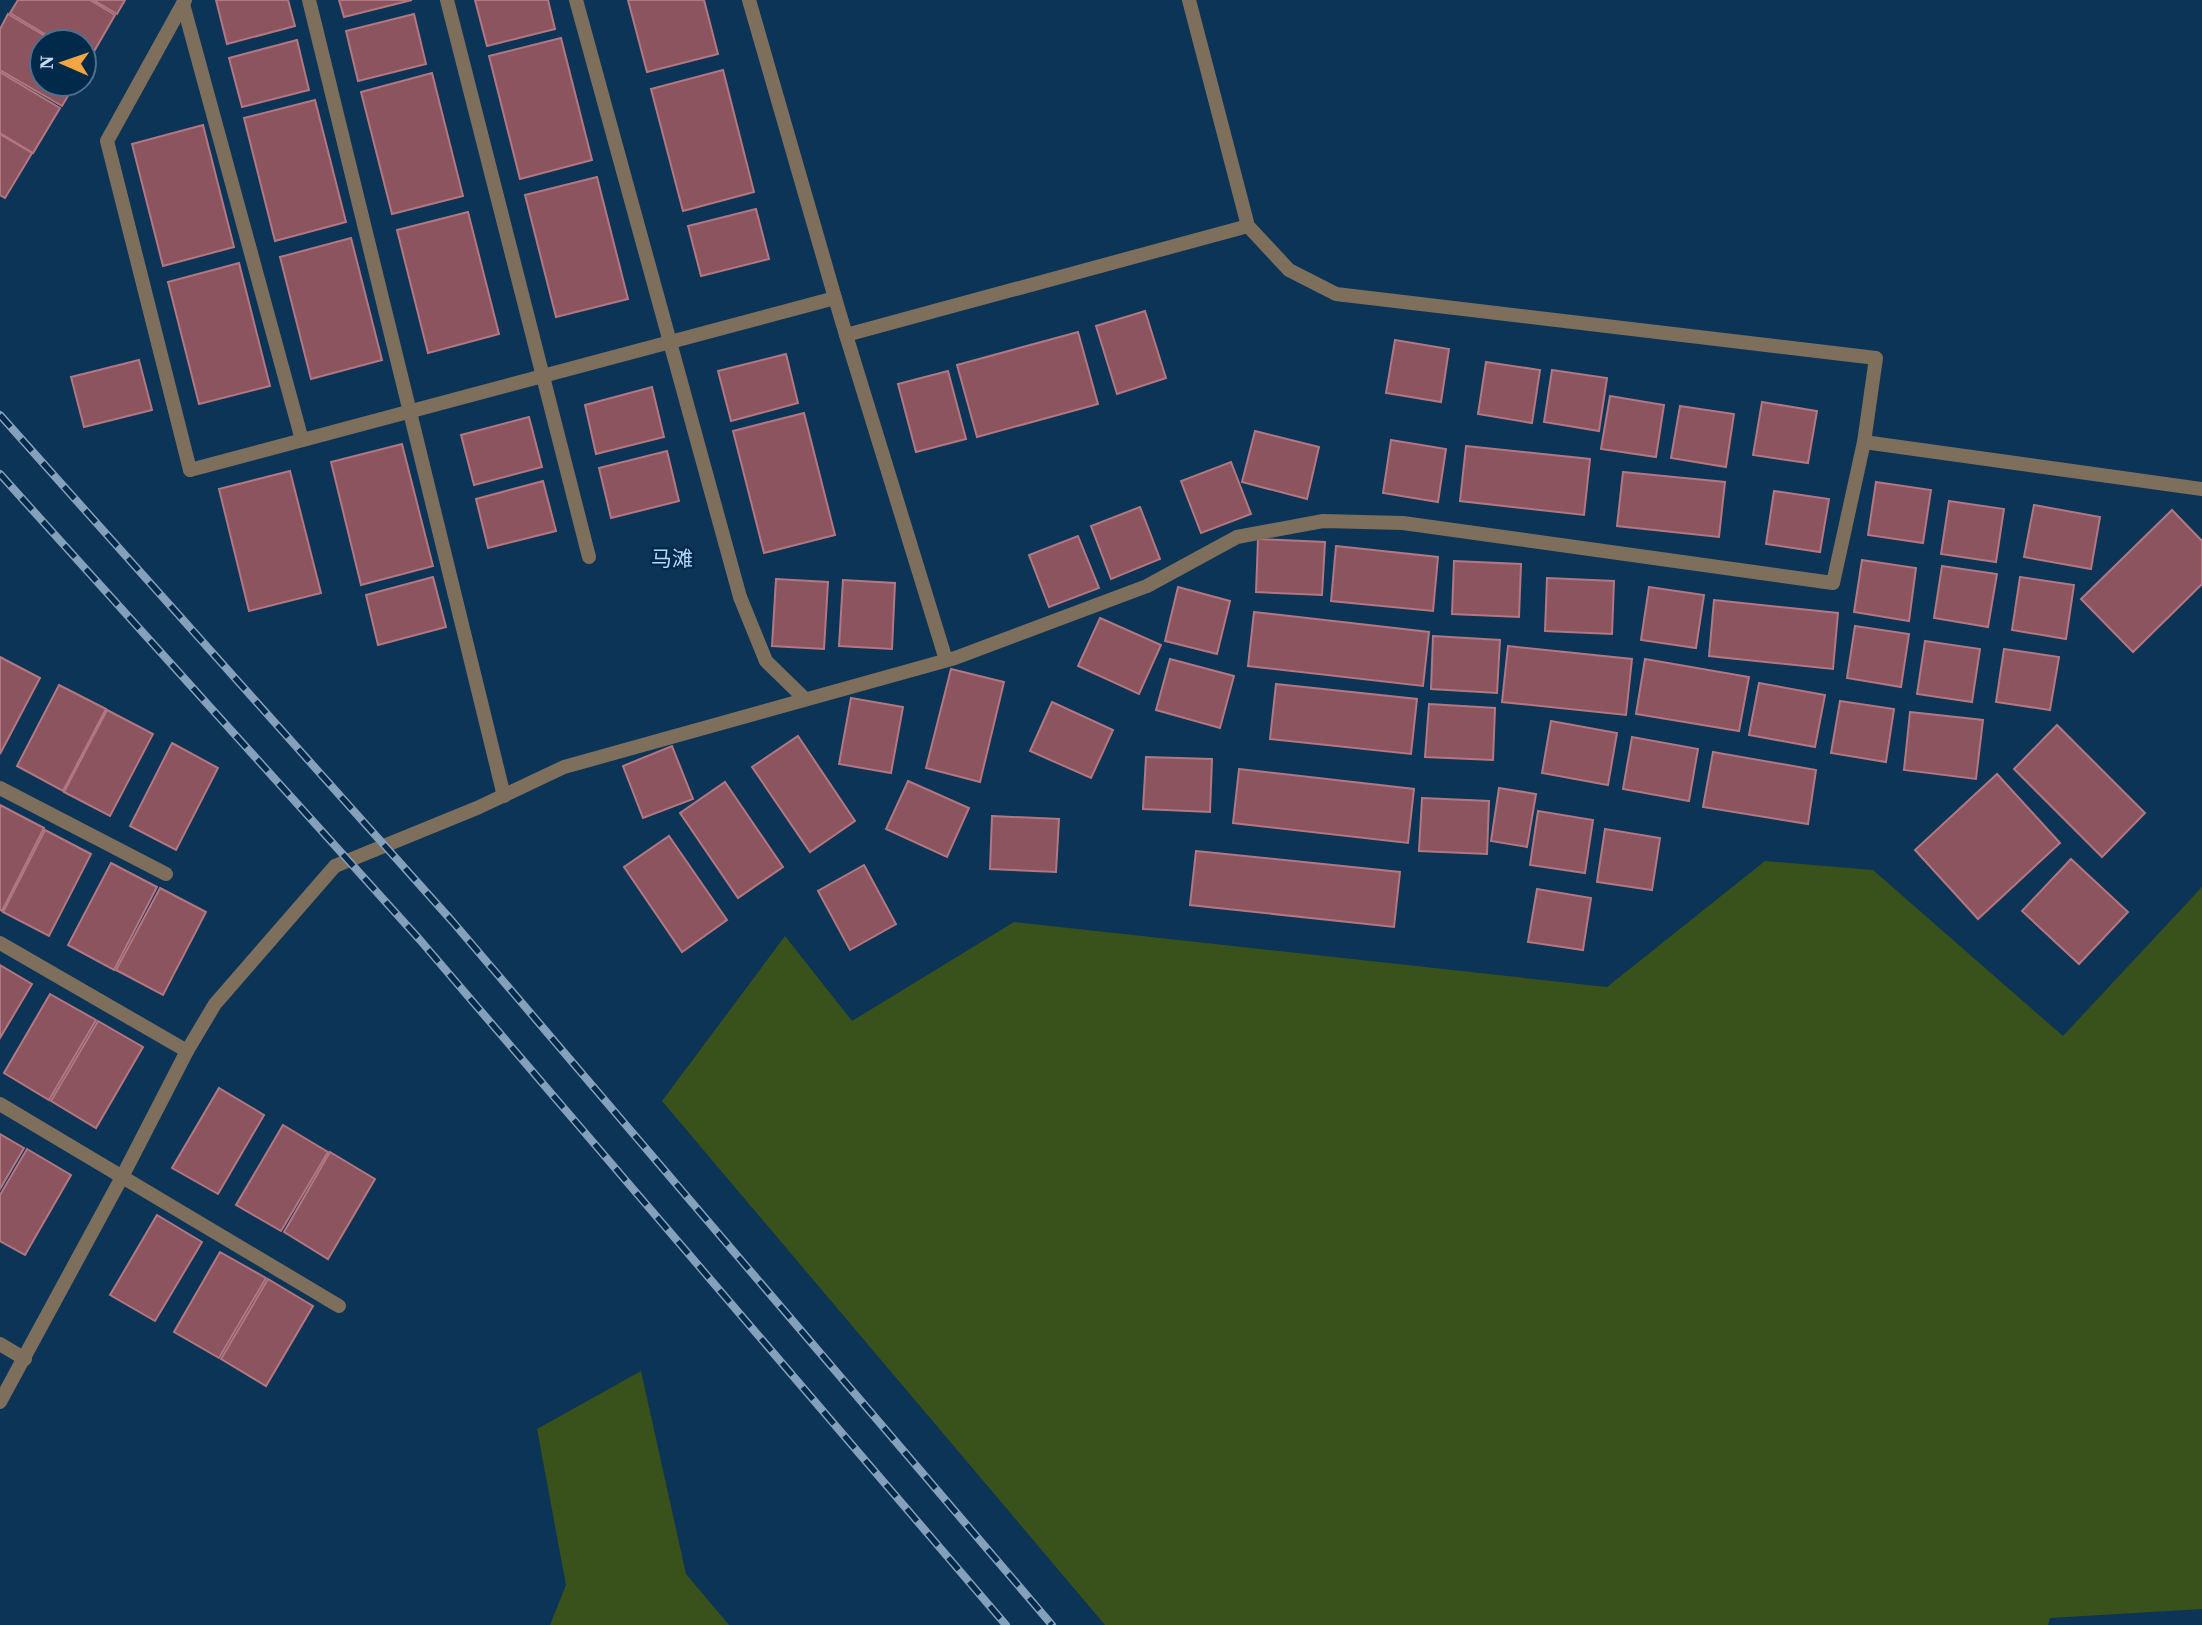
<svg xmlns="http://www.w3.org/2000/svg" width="2202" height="1625" font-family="'Source Serif 4','Noto Sans SC',serif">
	<rect width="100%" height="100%" fill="#0c3456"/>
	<g fill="#39511a">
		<polygon points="1765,861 1873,870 2063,1036 2202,887 2202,1609 2050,1618 2048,1625 1105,1625 662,1101 785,936 852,1021 1014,922 1607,987"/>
		<polygon points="641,1371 686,1574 729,1625 550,1625 566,1585 537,1429"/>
	</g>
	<g fill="#8c545e" stroke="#b27781" stroke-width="2">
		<polygon points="18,0 90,0 115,15 89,60 84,57 84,42 58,42 10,13"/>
		<polygon points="93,0 125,0 117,14"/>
		<polygon points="216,0 288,0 295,26 227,44"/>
		<polygon points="339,0 412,0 344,17"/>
		<polygon points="475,0 548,0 555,29 487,46"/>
		<polygon points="628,0 704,0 718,54 647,72"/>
		<polygon points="8,14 55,42 42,42 42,84 75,84 62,106 0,70 0,29"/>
		<polygon points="414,14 426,64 358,81 346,31"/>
		<polygon points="561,38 592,160 520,179 489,56"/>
		<polygon points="297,40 309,90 242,107 229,58"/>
		<polygon points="723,70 754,192 683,211 651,89"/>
		<polygon points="0,72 60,108 33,153 0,133"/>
		<polygon points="432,73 463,196 392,214 361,92"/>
		<polygon points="315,100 346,222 275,241 244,118"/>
		<polygon points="203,125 234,247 163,266 132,144"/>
		<polygon points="0,134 32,153 5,198 0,195"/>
		<polygon points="597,177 628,299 556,317 525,195"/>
		<polygon points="756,209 769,259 701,276 688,226"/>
		<polygon points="468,212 499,334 428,353 397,230"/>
		<polygon points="351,238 382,360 311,379 280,257"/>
		<polygon points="239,263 270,386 199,404 168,282"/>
		<polygon points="1145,311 1166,378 1117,394 1096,326"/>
		<polygon points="1078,332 1098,404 977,437 957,365"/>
		<polygon points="1395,340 1449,349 1441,402 1386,393"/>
		<polygon points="786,354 798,403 731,421 718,371"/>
		<polygon points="139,360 152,410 84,427 71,377"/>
		<polygon points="1486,362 1540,370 1532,423 1478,414"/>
		<polygon points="1552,370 1607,378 1599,431 1544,422"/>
		<polygon points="948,371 966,439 916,452 898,384"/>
		<polygon points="652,387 664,437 596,454 585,405"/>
		<polygon points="1610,396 1664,405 1656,457 1601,449"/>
		<polygon points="1762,402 1817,411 1808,463 1753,455"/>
		<polygon points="1680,406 1734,414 1726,467 1671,458"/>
		<polygon points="804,413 835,535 764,553 733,431"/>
		<polygon points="529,417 542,467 474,485 461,435"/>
		<polygon points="1255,431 1319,447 1307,499 1242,482"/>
		<polygon points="1391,440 1446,449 1438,502 1383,493"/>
		<polygon points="402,444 433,566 361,585 331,462"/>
		<polygon points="1466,446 1590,459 1584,515 1460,501"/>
		<polygon points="667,451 679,501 611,518 599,468"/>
		<polygon points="1231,462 1251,514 1201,533 1181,481"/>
		<polygon points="290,471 321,593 249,611 219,489"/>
		<polygon points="1623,472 1725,482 1719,537 1617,526"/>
		<polygon points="543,481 556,531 488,548 476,499"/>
		<polygon points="1876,482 1931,490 1923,543 1868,535"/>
		<polygon points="1774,491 1829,499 1820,552 1766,544"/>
		<polygon points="1949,501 2004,509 1996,562 1941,554"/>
		<polygon points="2034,505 2100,517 2091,569 2024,557"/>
		<polygon points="1140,507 1160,559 1111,579 1091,526"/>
		<polygon points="2172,510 2202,541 2202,584 2133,652 2081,599"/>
		<polygon points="1078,536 1099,588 1049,607 1029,555"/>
		<polygon points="1258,539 1325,542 1322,595 1256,592"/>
		<polygon points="1336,546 1438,557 1433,611 1331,601"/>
		<polygon points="1862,560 1916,568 1909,621 1854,612"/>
		<polygon points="1454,561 1521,564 1519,617 1452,614"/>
		<polygon points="1942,566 1997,574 1988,627 1934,618"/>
		<polygon points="433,577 446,627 378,645 366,595"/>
		<polygon points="2020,577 2074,585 2066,639 2012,630"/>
		<polygon points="1547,578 1614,581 1612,634 1545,631"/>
		<polygon points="776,579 828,582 824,649 772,646"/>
		<polygon points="843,580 895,583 892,649 839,646"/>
		<polygon points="1178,587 1230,601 1217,654 1165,641"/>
		<polygon points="1649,587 1704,595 1696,648 1641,640"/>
		<polygon points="1714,600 1838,613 1833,669 1709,656"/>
		<polygon points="1254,612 1429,632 1423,686 1248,666"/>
		<polygon points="1100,618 1161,645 1139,694 1078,666"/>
		<polygon points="1855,626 1909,634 1901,687 1847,678"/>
		<polygon points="1433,636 1500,640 1497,693 1431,689"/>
		<polygon points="1925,641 1980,649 1972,702 1917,694"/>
		<polygon points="1508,646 1632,659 1626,715 1502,702"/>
		<polygon points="2004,649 2059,657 2050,710 1996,702"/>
		<polygon points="0,657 40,678 0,754"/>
		<polygon points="1170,659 1234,676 1220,728 1156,710"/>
		<polygon points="1645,659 1749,677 1739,731 1636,714"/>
		<polygon points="951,669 1004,682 980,782 926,768"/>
		<polygon points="1759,683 1825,695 1815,747 1749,735"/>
		<polygon points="1276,684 1417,699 1411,754 1270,739"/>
		<polygon points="59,685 106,709 63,791 17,766"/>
		<polygon points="851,698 903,707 891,773 839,764"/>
		<polygon points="1840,701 1894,709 1886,762 1831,753"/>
		<polygon points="1052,702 1113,730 1091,778 1030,751"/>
		<polygon points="1429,704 1495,708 1493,760 1425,757"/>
		<polygon points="107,710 153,734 110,816 64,792"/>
		<polygon points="1910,712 1983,720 1976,779 1904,770"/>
		<polygon points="1551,721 1617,733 1608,785 1542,773"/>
		<polygon points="2057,725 2145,813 2102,857 2014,769"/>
		<polygon points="798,736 855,821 810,852 752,767"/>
		<polygon points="1632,737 1698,749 1689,801 1623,789"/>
		<polygon points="172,743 218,768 176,850 130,826"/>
		<polygon points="672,746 693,799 643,818 623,766"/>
		<polygon points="1713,752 1816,770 1808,824 1703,807"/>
		<polygon points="1146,757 1212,759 1210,812 1143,809"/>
		<polygon points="1239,769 1414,789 1408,843 1233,823"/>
		<polygon points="1997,774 2060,843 1978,919 1915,850"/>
		<polygon points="908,781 969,808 947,857 886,829"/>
		<polygon points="725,782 783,867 738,898 680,813"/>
		<polygon points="1499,788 1536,794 1527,847 1491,841"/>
		<polygon points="1422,798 1489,801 1487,854 1419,851"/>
		<polygon points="0,805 44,828 2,911 0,910"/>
		<polygon points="1538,811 1593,820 1585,873 1530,865"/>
		<polygon points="992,816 1059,819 1056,872 990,869"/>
		<polygon points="1605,829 1660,838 1652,890 1597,882"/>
		<polygon points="45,830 91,854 49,936 3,912"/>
		<polygon points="669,836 727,920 682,952 624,867"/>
		<polygon points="1196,851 1400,872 1394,927 1190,905"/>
		<polygon points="2071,859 2128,912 2079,964 2022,911"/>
		<polygon points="111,863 157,887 114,970 68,945"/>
		<polygon points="864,865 896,924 850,950 818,891"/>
		<polygon points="160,888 206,912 163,995 116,970"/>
		<polygon points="1537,889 1591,898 1583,950 1528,942"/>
		<polygon points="0,965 32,984 0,1038"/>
		<polygon points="50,994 96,1020 49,1100 4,1073"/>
		<polygon points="98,1021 143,1047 96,1128 51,1101"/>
		<polygon points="219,1088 264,1115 218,1194 172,1168"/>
		<polygon points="283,1125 328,1152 281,1231 236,1205"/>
		<polygon points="0,1134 24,1148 0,1189"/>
		<polygon points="27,1149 71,1175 25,1255 0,1241 0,1195"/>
		<polygon points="330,1152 375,1179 328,1259 284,1232"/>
		<polygon points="157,1215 202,1242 155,1321 110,1295"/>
		<polygon points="220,1252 266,1278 219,1358 174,1332"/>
		<polygon points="268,1279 313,1306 266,1386 221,1359"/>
	</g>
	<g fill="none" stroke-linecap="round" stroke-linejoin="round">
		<g stroke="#7e6e5c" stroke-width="14">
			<polyline points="185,0 107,141 190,470"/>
			<polyline points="309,0 504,796"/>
			<polyline points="447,0 589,557"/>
			<polyline points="576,0 740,597 766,661 805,699"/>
			<polyline points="183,4 302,440"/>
			<polyline points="0,788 166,874"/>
			<polyline points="0,943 187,1051"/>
			<polyline points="0,1104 339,1306"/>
			<polyline points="0,1402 122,1177 187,1051 215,1004 335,866 477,808 564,767 955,658 1147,586 1237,537 1323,521 1403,523 1833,583 1864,442"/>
		</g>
		<g stroke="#7e6e5c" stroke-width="14">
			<polyline points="1189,0 1248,226 1289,270 1336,294 1876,358 1864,442 2202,489"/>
			<polyline points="835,298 846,335 1248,226"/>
			<polyline points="846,335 946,660"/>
			<polyline points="190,470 835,298 749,0"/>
			<polyline points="0,1344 25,1359"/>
		</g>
		<g stroke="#85a0ba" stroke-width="8">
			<g id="rail">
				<polyline points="0,415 452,921 1052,1625"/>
				<polyline points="0,474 420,940 1006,1625"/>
			</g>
		</g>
		<use href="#rail" stroke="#01294a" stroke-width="5" stroke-dasharray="16" stroke-linecap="butt"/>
	</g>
	<g text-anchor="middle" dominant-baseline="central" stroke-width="5" stroke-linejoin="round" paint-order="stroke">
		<g font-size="21" fill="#b5d7f9" stroke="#01294a">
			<text x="672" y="558">马滩</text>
		</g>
	</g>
	<g transform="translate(63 63) rotate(272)"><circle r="33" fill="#01294a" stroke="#4f708c" stroke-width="2"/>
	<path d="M0-5L12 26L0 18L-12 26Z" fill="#f2a541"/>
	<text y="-10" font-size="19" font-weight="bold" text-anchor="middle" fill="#c5daf0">N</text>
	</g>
</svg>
